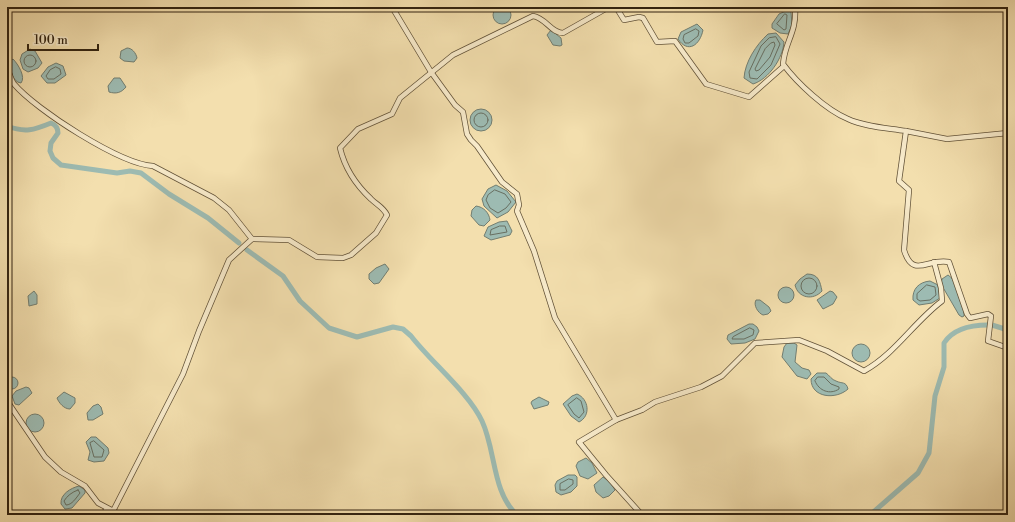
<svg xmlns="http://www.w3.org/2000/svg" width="1015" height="522" font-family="'Libre Bodoni',serif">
	<rect width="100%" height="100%" fill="#f3dfae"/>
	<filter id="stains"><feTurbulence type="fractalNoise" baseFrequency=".005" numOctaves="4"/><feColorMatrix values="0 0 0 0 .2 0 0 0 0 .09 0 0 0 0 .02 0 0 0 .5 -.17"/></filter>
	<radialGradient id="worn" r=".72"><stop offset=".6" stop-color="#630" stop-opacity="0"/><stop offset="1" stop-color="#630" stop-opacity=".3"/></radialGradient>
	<g fill="#9dbbb2" stroke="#727e71">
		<circle cx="502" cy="15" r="9"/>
		<polygon points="788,10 791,12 792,25 788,34 780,33 772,28 772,24 779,14"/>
		<path d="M697,24L703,30C700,45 688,54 678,39L681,32Z"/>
		<polygon points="551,30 561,38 562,45 560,46 553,45 547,35"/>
		<path d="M776,33L784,42C783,58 769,79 753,84L744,78C745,62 756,45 768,34Z"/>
		<path d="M127,48C132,48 136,53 137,58L134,62L124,61L120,58L121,51Z"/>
		<polygon points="30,49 35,51 42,63 38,68 28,72 23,69 20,60 22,54"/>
		<path d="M13,59C18,64 26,77 21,83C12,82 11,70 9,62Z"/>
		<polygon points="56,63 63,66 66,75 55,83 47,83 41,76 48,67"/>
		<path d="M114,78H120L126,87C121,93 116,94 109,92L108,86Z"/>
		<circle cx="481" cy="120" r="11"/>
		<polygon points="496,185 507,191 516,202 508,212 497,218 484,206 482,199 488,189"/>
		<path d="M476,206C484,207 489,213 490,220L484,226L479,225L471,216L472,210Z"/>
		<polygon points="507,221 512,231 510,235 491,240 484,236 488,227 499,222"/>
		<polygon points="385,264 389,269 379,283 374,284 369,279 369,274 376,268"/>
		<path d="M807,274C819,274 820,282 822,291C813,301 798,298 795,285L800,279Z"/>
		<path d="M948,275C956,279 965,307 964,316L962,317L959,315L941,284L942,279Z"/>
		<path d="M930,281L938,285L940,298L932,303L919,305L913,300C912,289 919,282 930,281Z"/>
		<circle cx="786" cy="295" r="8"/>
		<polygon points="34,291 37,295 37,304 29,306 28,296"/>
		<polygon points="830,291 833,292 837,297 833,304 823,309 817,300"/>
		<path d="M756,300H760L769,307L771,311L768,314L763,315C758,313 753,305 756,300Z"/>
		<polygon points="749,324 753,324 757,327 759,331 755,339 745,343 731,344 727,339 728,335"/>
		<polygon points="787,343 794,343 797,345 795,362 802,368 809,370 811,374 807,379 797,376 782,357 784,347"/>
		<circle cx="861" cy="353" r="9"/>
		<path d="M817,373H826C829,375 832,380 836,381C842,384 846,381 848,389C836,400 811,398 811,379Z"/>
		<circle cx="12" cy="383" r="6"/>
		<polygon points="26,387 29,388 32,393 19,405 15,404 12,396 16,391"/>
		<path d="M64,392L75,398V403L70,409C64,409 59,403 57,398Z"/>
		<path d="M577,394C589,399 591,416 579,422L571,416L563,404L572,396Z"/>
		<polygon points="539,397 549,402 548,405 534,409 531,403 532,401"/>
		<polygon points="98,404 101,407 103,414 93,420 88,420 87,413 93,406"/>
		<circle cx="35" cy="423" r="9"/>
		<polygon points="91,437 96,437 108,448 109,453 104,461 94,462 88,460 90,452 86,442"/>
		<polygon points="586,458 592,463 597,473 588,479 580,476 576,466 578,462"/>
		<polygon points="568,475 575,475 577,477 577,486 571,492 561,495 556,492 555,485 557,481"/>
		<polygon points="603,477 610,482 615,490 609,496 603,498 596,492 594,485"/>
		<path d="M79,486L85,490V493L72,508L65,509L61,504C60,494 71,488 79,486Z"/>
	</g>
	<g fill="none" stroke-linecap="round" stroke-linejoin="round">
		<g stroke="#686f61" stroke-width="1">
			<polygon points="785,14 787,15 786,29 784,30 777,24"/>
			<polygon points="696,29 699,31 698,36 689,43 685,43 683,39 684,35"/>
			<polygon points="776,37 780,44 771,65 757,79 750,78 749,72 761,46 769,38"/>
			<polygon points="771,43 774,42 775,45 770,57 759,70 756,71 755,69 765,49"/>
			<circle cx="30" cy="61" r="6"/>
			<polygon points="56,67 60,69 61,74 54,79 48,79 46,76 50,70"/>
			<circle cx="481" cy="120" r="7"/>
			<polygon points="495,190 505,194 511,202 506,208 498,213 490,208 486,200 488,195"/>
			<polygon points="500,226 505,226 507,232 490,235 491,230"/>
			<circle cx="809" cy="286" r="8"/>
			<polygon points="927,285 935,287 936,295 930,300 920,301 917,299 917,294"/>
			<polygon points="750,328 754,330 753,335 744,339 732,339 733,337"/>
			<path d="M818,377H824L831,384L839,387V389C830,395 819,391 815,381Z"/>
			<polygon points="577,398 581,401 584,412 579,418 574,414 568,405"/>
			<polygon points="94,441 104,450 102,457 94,457 90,443"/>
			<polygon points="569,479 573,480 573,484 565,490 560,490 560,484"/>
			<path d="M78,490L80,493C76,498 72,505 66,505L64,501C67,496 72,492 78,490Z"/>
		</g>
		<g stroke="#9dbbb2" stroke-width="5">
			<path d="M7,126C25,133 34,130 51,123C56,125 58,128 58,133L51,143L50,151L53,158L61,165L117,173L130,171L141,173L169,194L208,218L239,243"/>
			<path d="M247,250L283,276L300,301L329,328L357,337L393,327L403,329L411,336C431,362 469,393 482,421C496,451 492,492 517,515"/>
			<polyline points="992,325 1008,330"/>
			<path d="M870,515L918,473L929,453L935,396L944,367V343C953,329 971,325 988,325"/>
		</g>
		<g stroke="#625238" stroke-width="6">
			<g id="minor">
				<polyline points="392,7 431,72 455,105 463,112 467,134 471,140 477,146 502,182 517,194 519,205 517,211 534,251 555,318 616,420"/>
				<polyline points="616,7 624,20 639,17 643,18 657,42 675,41 706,84 749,97 784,66"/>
				<path d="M795,7C797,33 785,41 783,64C797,83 826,110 848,119C865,127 888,128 906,131L899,181L909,190L904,250C913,280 929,257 949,262L967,314L970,318L988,314L991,316L988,341L1008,348"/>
				<path d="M7,67C9,72 11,80 14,84C36,110 120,164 153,166L214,198L229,210L252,239"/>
				<polyline points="906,131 947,139 1008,133"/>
				<polyline points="7,401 45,457 61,472 85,486 98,503 121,515"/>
				<path d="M113,511L183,374L199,331L229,260L252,239L289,240L317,257L343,258L351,255L376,233L387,215C383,207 377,205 371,199C356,185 345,169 340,148L358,129L392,114L400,98L453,55L533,16C546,18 551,33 563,33L609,7"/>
				<polyline points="102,515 107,509"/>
				<path d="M642,515L606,475L579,442L616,420L642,410L655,402L701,387L722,376L755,343L799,340L827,351L864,371C895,354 914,322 942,301L941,288L934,262"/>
			</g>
		</g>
		<use href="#minor" stroke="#f7eaca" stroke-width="4.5"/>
	</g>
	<rect width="1015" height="522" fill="none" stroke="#f3dfae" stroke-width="24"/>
	<rect x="8" y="8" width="999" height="506" fill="none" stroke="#322310" stroke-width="2"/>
	<rect x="12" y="12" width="991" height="498" fill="none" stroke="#322310"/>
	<path d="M28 44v6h70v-6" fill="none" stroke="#322310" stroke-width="2"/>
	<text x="34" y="44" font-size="12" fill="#322310" stroke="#f7eaca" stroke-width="3" paint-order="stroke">100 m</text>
	<rect width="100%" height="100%" filter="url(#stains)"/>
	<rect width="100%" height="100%" fill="url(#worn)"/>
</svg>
